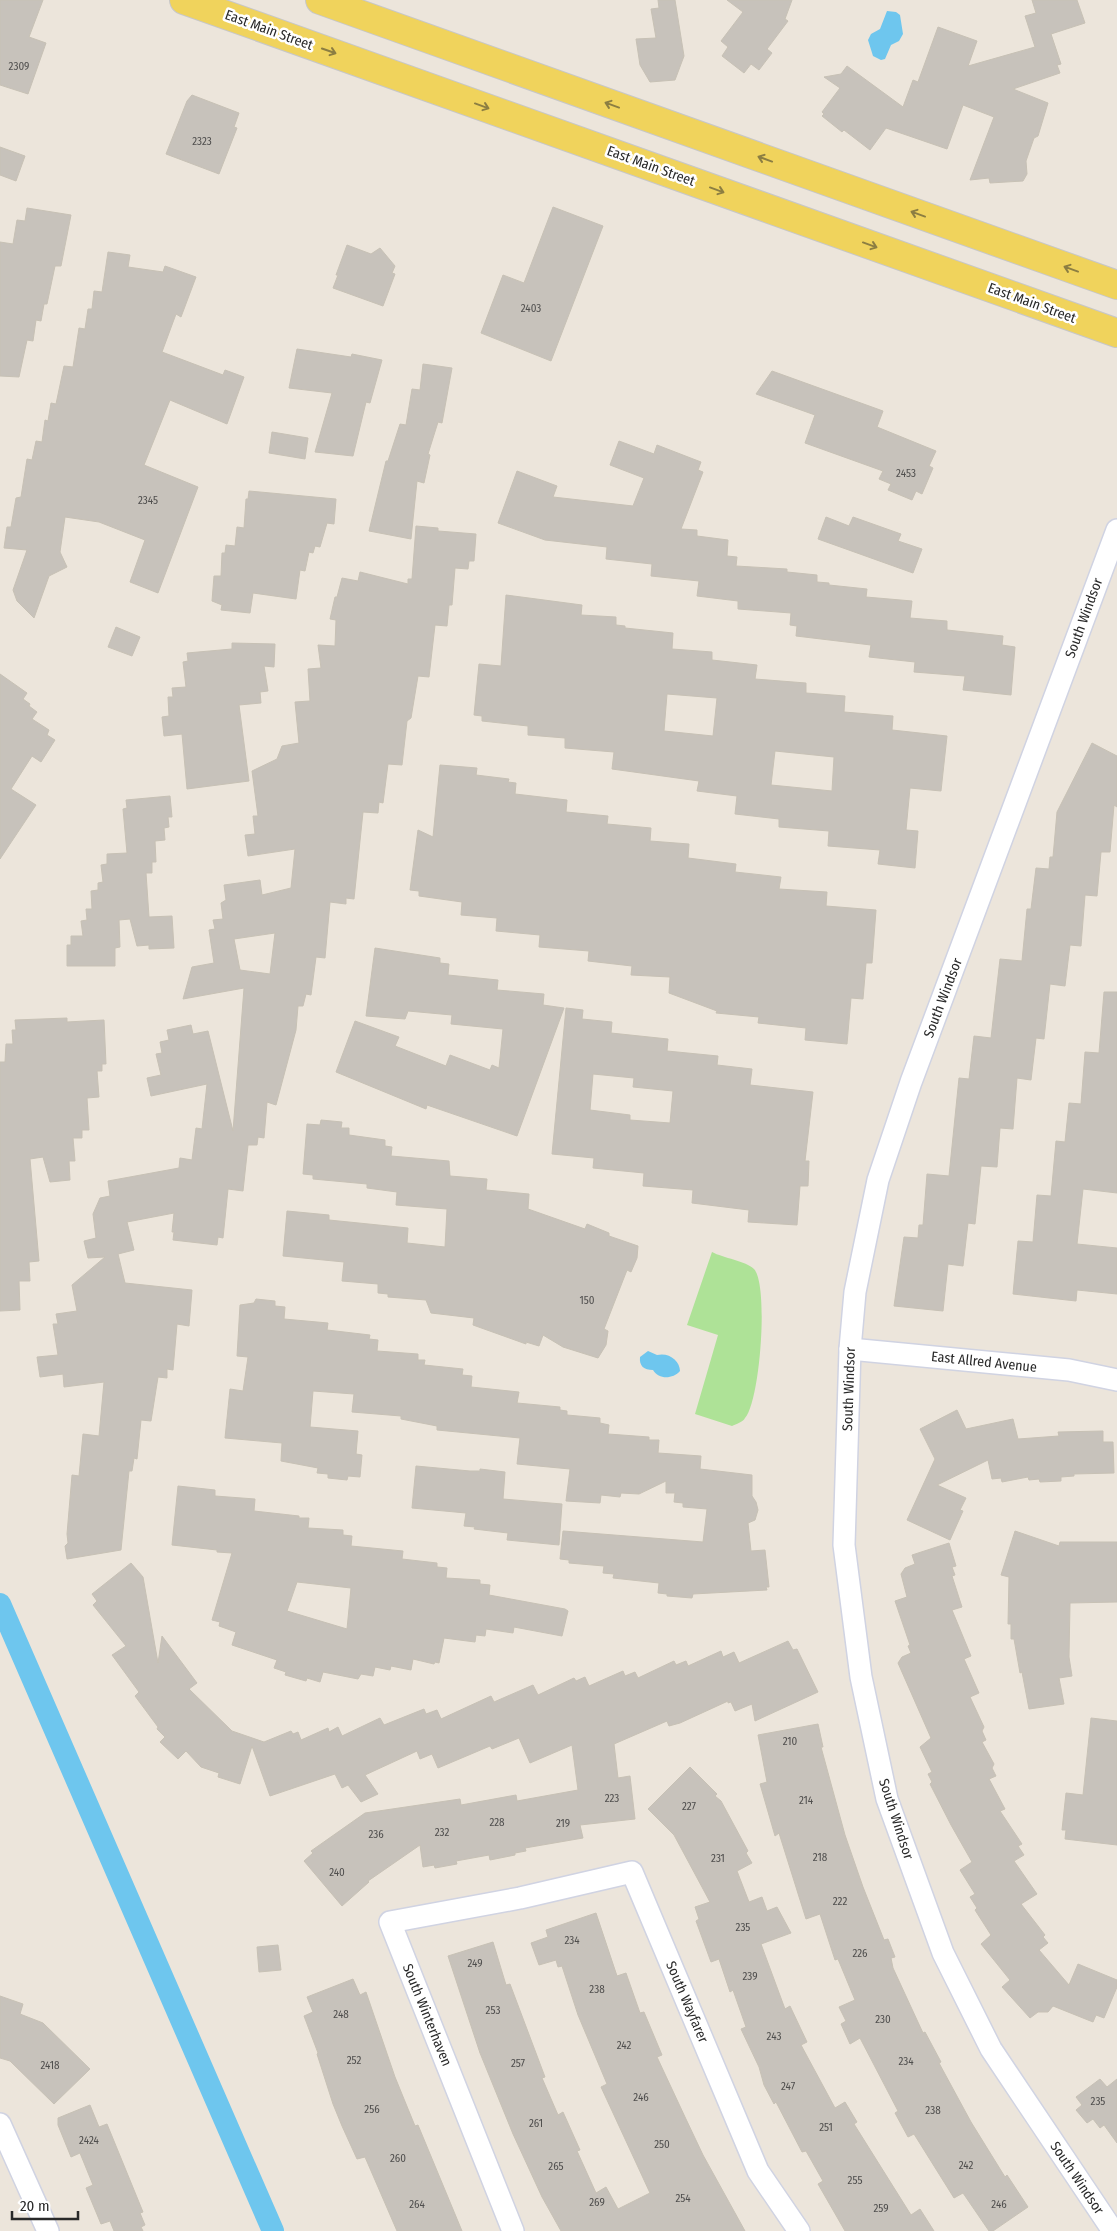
<svg xmlns="http://www.w3.org/2000/svg" width="1117" height="2231" font-family="'Fira Sans Condensed',sans-serif">
	<rect width="100%" height="100%" fill="#ece5db"/>
	<path fill="#aee297" d="M712,1252C723,1258 746,1261 754,1269C769,1285 760,1402 745,1418C743,1422 736,1424 732,1426L695,1414L718,1335L687,1325Z"/>
	<g fill="#6ec6ee">
		<polygon points="887,11 896,12 900,15 903,34 899,41 891,45 885,59 881,60 873,56 868,40 871,34 880,29"/>
		<path d="M648,1351L657,1355C669,1352 680,1361 680,1371C673,1379 659,1380 653,1370C644,1370 639,1366 640,1357Z"/>
	</g>
	<g fill="none" stroke-linecap="round" stroke-linejoin="round">
		<polyline stroke="#6ec6ee" stroke-width="22" points="0,1604 273,2231"/>
	</g>
	<g fill="#c7c2bb" stroke="#c7c1b5" fill-rule="evenodd">
		<polygon points="0,0 43,0 29,37 46,43 28,94 0,85"/>
		<polygon points="658,0 675,0 684,56 675,80 650,82 640,65 636,39 656,38 651,9 659,8"/>
		<polygon points="727,0 792,0 785,19 788,21 767,49 772,53 759,70 751,64 744,73 722,56 728,47 721,41 743,12"/>
		<polygon points="1032,0 1077,0 1085,23 1051,34 1061,64 1057,65 1060,73 1013,89 1048,103 1038,136 1034,138 1026,161 1027,174 1023,181 990,183 989,178 970,180 994,117 963,105 947,149 886,128 870,150 844,130 842,132 822,116 824,114 822,112 840,88 824,77 841,74 847,66 903,107 913,80 918,82 938,27 977,41 968,66 1035,47 1025,16 1036,13"/>
		<polygon points="192,95 239,113 234,127 237,128 219,174 166,154 187,101"/>
		<polygon points="0,147 25,156 16,181 0,175"/>
		<polygon points="553,207 603,226 551,361 481,333 503,275 524,283"/>
		<polygon points="27,208 71,215 61,266 55,266 47,304 44,304 41,321 36,320 33,341 27,340 19,377 0,376 0,242 13,244 17,220 25,221"/>
		<polygon points="347,245 371,254 380,248 395,266 392,273 395,274 383,306 333,288 338,275 336,275"/>
		<polygon points="108,252 130,255 128,267 163,272 165,266 196,277 181,317 176,314 162,352 223,375 225,370 244,377 227,424 170,400 144,465 198,487 158,593 130,582 145,540 99,522 65,517 60,552 67,567 49,576 34,618 17,601 13,590 27,550 4,548 7,527 11,527 16,498 21,497 27,459 32,460 36,441 42,442 45,420 48,421 51,403 56,404 64,366 73,367 79,328 85,329 88,309 92,309 94,291 102,292"/>
		<polygon points="297,349 351,357 352,354 382,360 370,403 366,402 353,456 315,452 332,393 289,388"/>
		<polygon points="423,364 452,368 442,423 438,422 428,454 430,455 424,483 417,481 411,539 369,531 386,461 388,461 400,424 406,425 412,389 420,390"/>
		<polygon points="772,371 883,411 877,427 936,451 929,466 933,468 922,494 916,491 912,500 888,490 891,484 879,479 883,471 805,443 815,415 756,394"/>
		<polygon points="272,432 308,438 305,459 269,453"/>
		<polygon points="619,441 654,454 657,445 701,462 698,470 703,472 681,529 697,530 697,536 728,540 727,556 737,557 736,566 787,569 787,572 817,575 817,582 829,583 829,585 867,589 866,597 912,601 910,618 947,621 947,630 1003,636 1002,645 1015,647 1011,695 963,690 965,676 914,672 915,662 869,657 871,645 796,636 797,626 790,625 791,613 738,609 738,601 697,596 699,581 651,576 652,564 606,559 607,547 545,540 498,523 517,471 557,486 553,497 633,506 644,478 610,465"/>
		<polygon points="249,491 336,499 334,524 327,523 320,547 315,546 313,553 309,552 305,571 300,570 296,599 253,593 250,613 221,610 222,605 212,601 214,576 221,576 222,553 225,553 226,545 235,546 237,527 244,528 246,499 248,499"/>
		<polygon points="826,517 849,526 853,517 901,534 898,541 922,549 913,573 818,539"/>
		<path d="M416,526L438,528V531L476,534L474,561H469L468,569L455,568L452,605H449L447,626L435,625L429,677L418,676L411,718L407,721L402,765L388,764L383,803L379,802L378,813L363,812L354,899L346,898V904L330,902L325,958L316,957L311,995L306,994L303,1006H298L296,1030L276,1105L267,1102L264,1138L258,1137L257,1145H248L243,1191L228,1189L223,1238L218,1237L217,1245L173,1240L174,1232H172L174,1213L127,1222L134,1250L118,1254L125,1283L192,1290L189,1326L177,1324L173,1370L167,1369V1378L158,1377L151,1421L141,1420L137,1459L134,1458L132,1471H129L121,1550L67,1559L65,1546L68,1543L67,1534L72,1475L79,1476L83,1434L99,1436L104,1382L64,1387L63,1374L40,1377L37,1357L58,1355L53,1324H58L56,1314L77,1311L72,1285L105,1257L88,1258L84,1241L96,1238L93,1214L100,1198L110,1196L108,1181L179,1168L180,1158L192,1160L196,1128L202,1129L207,1084L151,1096L147,1078L161,1075L156,1054L162,1053L160,1042L169,1040L167,1030L191,1025L193,1034L208,1031L233,1131L244,988L183,999L192,967L214,963L209,930L215,929L213,920L223,919L221,903L226,900L224,885L260,880L262,895L291,888L295,849L248,856L245,835L255,834L253,816H258L252,771L277,759L282,746L299,743L295,702L310,701L308,669L321,668L318,645L335,646L336,620L330,619L335,597H337L342,578L358,581L360,572L408,584V579H412ZM275,933L270,974L240,970L234,939Z"/>
		<path d="M506,595L582,605L581,615L616,617V625L625,626V628L673,633L672,649L712,652V660L757,665L755,679L806,683V693L845,696L844,712L893,716L892,730L947,736L941,791L910,788L906,830L918,831L915,868L878,864L880,850L828,846L829,831L779,827V819L735,814L737,796L697,791L699,781L612,769L614,752L565,748V738L528,735V726L482,721V716L474,715L479,664L501,666ZM667,694L717,698L713,736L664,731ZM775,751L834,757L832,791L771,785Z"/>
		<polygon points="116,627 140,637 132,656 108,647"/>
		<polygon points="232,643 275,644 274,667 264,666 268,691 260,692 261,703 239,705 249,781 187,789 182,734 164,736 162,717 169,716 168,697 173,697 172,688 186,687 183,662 188,661 187,653 232,649"/>
		<polygon points="0,674 27,693 23,699 30,704 29,706 37,712 32,719 49,730 47,735 55,740 41,762 32,756 11,789 36,805 0,859"/>
		<polygon points="1092,743 1117,756 1117,807 1114,805 1110,852 1101,852 1097,896 1085,895 1081,946 1070,945 1065,986 1050,984 1044,1039 1036,1038 1031,1080 1017,1078 1013,1129 1000,1128 997,1167 981,1166 975,1224 968,1223 963,1266 948,1264 943,1311 894,1306 904,1237 918,1238 919,1225 923,1225 927,1174 949,1176 959,1078 969,1079 974,1036 991,1038 1000,959 1022,961 1027,909 1031,909 1036,868 1049,869 1050,857 1053,857 1057,812"/>
		<polygon points="440,765 477,768 476,775 509,779 508,782 516,783 515,794 567,800 566,812 608,816 607,824 651,828 650,841 689,844 688,858 736,864 735,872 781,877 779,889 827,892 826,906 876,910 872,963 866,963 863,999 851,998 847,1044 805,1040 806,1028 758,1023 759,1017 716,1013 717,1011 669,993 670,977 631,975 632,966 588,961 589,951 539,947 540,935 496,931 497,918 461,915 462,902 419,896 419,891 410,890 418,830 433,837"/>
		<polygon points="170,796 172,817 168,817 169,827 164,828 165,840 155,841 156,862 152,862 152,873 146,873 149,917 172,916 174,948 149,949 149,945 137,946 130,919 119,920 120,947 115,948 115,966 67,966 67,945 71,945 71,936 83,936 81,921 87,920 86,909 92,909 91,891 98,890 98,883 103,882 101,865 107,864 107,854 127,853 123,809 127,808 126,800"/>
		<polygon points="375,948 440,958 440,963 449,964 448,975 498,980 497,990 544,994 543,1005 564,1008 517,1136 427,1105 426,1109 336,1072 355,1021 399,1037 395,1046 446,1066 450,1055 490,1070 492,1065 499,1068 503,1029 451,1024 452,1015 408,1011 405,1019 366,1016"/>
		<polygon points="1104,992 1117,992 1117,1193 1083,1189 1077,1244 1117,1248 1117,1294 1077,1290 1076,1301 1013,1294 1018,1241 1033,1242 1037,1195 1051,1196 1056,1141 1065,1142 1069,1103 1081,1104 1085,1052 1099,1053"/>
		<path d="M566,1008L583,1010L582,1019L612,1022L611,1033L668,1039L667,1051L718,1056L717,1065L752,1069L750,1085L813,1092L805,1161H809L808,1186H800L797,1225L748,1222L749,1210L692,1203L693,1190L643,1186L644,1173L593,1168L594,1158L552,1154ZM593,1074L634,1078L633,1087L673,1091L670,1123L630,1120V1115L590,1110Z"/>
		<polygon points="67,1018 67,1022 104,1020 106,1064 102,1064 102,1071 97,1071 99,1097 87,1098 89,1130 82,1130 82,1138 73,1138 75,1161 69,1161 70,1180 50,1182 43,1157 30,1159 39,1261 29,1262 30,1281 19,1281 20,1310 0,1311 0,1062 5,1062 6,1044 13,1044 12,1030 16,1030 15,1020"/>
		<polygon points="321,1120 342,1122 341,1128 349,1128 349,1135 385,1140 385,1146 392,1147 391,1156 449,1161 450,1176 487,1179 486,1190 529,1194 528,1209 585,1229 587,1224 609,1233 609,1236 638,1246 637,1258 631,1272 627,1270 604,1329 608,1331 606,1345 598,1358 563,1347 543,1335 539,1346 526,1342 526,1344 473,1325 474,1318 431,1313 426,1300 388,1297 388,1294 378,1293 378,1284 342,1281 344,1262 283,1256 287,1211 329,1215 329,1220 408,1228 407,1243 445,1247 447,1209 396,1205 397,1192 367,1188 367,1184 313,1179 313,1175 303,1174 307,1124 320,1125"/>
		<polygon points="256,1299 275,1301 275,1306 285,1307 284,1319 328,1323 327,1330 370,1335 369,1339 378,1340 377,1351 418,1354 418,1360 425,1360 424,1365 463,1369 462,1375 472,1376 471,1387 519,1392 517,1403 560,1407 560,1410 567,1411 567,1415 600,1418 600,1423 609,1425 608,1434 649,1437 649,1440 659,1440 658,1453 701,1456 700,1469 752,1475 752,1496 756,1502 758,1510 755,1520 748,1523 751,1551 765,1550 769,1587 766,1587 767,1590 693,1594 692,1598 667,1596 667,1594 658,1593 659,1583 613,1578 614,1574 603,1573 604,1566 569,1563 569,1560 560,1559 563,1531 703,1542 707,1509 683,1507 683,1503 674,1502 675,1493 666,1493 666,1481 639,1494 621,1493 620,1497 601,1495 600,1503 566,1501 570,1469 517,1464 520,1438 437,1430 437,1426 401,1419 401,1416 352,1412 354,1394 313,1391 310,1427 358,1431 356,1454 362,1455 360,1477 348,1476 347,1480 328,1478 328,1474 317,1473 318,1468 281,1461 282,1443 225,1438 230,1389 243,1391 248,1357 237,1356 240,1305 254,1303"/>
		<polygon points="957,1410 966,1429 1013,1419 1018,1439 1059,1436 1058,1432 1103,1431 1103,1442 1113,1442 1114,1473 1074,1474 1074,1476 1061,1477 1061,1481 1040,1482 1039,1479 1029,1480 1028,1477 1002,1482 1001,1478 992,1479 988,1460 937,1485 966,1498 960,1510 963,1511 950,1540 907,1520 935,1459 920,1429"/>
		<polygon points="416,1466 470,1471 480,1471 480,1469 505,1472 503,1499 562,1504 559,1545 507,1540 508,1533 474,1529 475,1527 464,1526 466,1513 412,1508"/>
		<path d="M178,1486L215,1490V1496L255,1499L254,1511L299,1516V1518H309L308,1528L343,1530V1535L352,1536L351,1546L403,1551L402,1559L437,1563V1567L447,1568L446,1578L480,1580V1584L490,1585L489,1595L565,1609L568,1611L562,1636L514,1627L513,1633L486,1629L485,1636L476,1635L475,1642L444,1638L439,1663L435,1662L434,1664L413,1659L411,1670L391,1666L390,1670L375,1667L373,1676L361,1674L358,1679L323,1672L320,1682L307,1678L306,1681L285,1675L286,1672L274,1668L277,1660L232,1645L236,1632L219,1626L220,1622L212,1620L232,1553L217,1552V1550L172,1545ZM297,1582L351,1588L347,1629L287,1611Z"/>
		<polygon points="1015,1531 1059,1546 1060,1542 1117,1542 1117,1602 1070,1603 1069,1657 1072,1676 1059,1678 1064,1704 1029,1709 1022,1672 1020,1673 1014,1639 1011,1639 1011,1624 1008,1624 1009,1577 1001,1575"/>
		<polygon points="949,1543 956,1566 952,1567 955,1575 952,1576 962,1607 952,1610 971,1656 964,1659 979,1693 970,1697 984,1727 982,1731 986,1740 982,1742 994,1764 992,1768 996,1776 989,1779 1005,1809 1000,1811 1022,1844 1018,1846 1024,1855 1014,1861 1037,1894 1021,1904 1045,1935 1043,1937 1048,1943 1039,1950 1069,1985 1078,1964 1117,1980 1117,1987 1104,2018 1096,2015 1093,2022 1053,2006 1048,2012 1038,2012 1030,2018 1002,1987 1010,1980 981,1944 991,1935 975,1910 977,1908 970,1897 975,1894 960,1870 972,1862 951,1825 930,1784 932,1782 928,1774 932,1772 920,1747 931,1738 898,1663 902,1657 911,1653 908,1646 910,1645 895,1601 907,1597 901,1574 905,1568 915,1564 912,1555"/>
		<polygon points="131,1563 143,1577 158,1663 162,1636 197,1683 189,1689 232,1731 264,1742 291,1731 293,1734 298,1732 301,1740 328,1728 329,1732 338,1727 342,1736 380,1718 384,1725 424,1709 426,1714 437,1710 441,1719 491,1696 494,1702 533,1685 538,1695 574,1678 576,1681 585,1677 589,1686 623,1671 625,1676 635,1672 638,1678 674,1661 676,1665 686,1661 688,1666 721,1651 723,1657 734,1652 739,1663 788,1641 793,1650 797,1649 818,1692 755,1721 752,1704 735,1711 731,1702 728,1703 728,1701 680,1723 669,1726 667,1721 614,1744 618,1778 630,1776 635,1819 580,1825 583,1838 525,1848 526,1851 515,1853 515,1855 490,1860 489,1855 456,1861 457,1864 435,1868 434,1865 423,1867 420,1845 368,1881 369,1882 342,1906 304,1861 313,1853 311,1851 365,1813 460,1799 461,1805 516,1795 517,1801 578,1790 572,1745 530,1763 519,1738 492,1749 490,1746 438,1768 432,1754 420,1759 417,1751 365,1775 378,1794 361,1802 348,1785 342,1788 335,1774 270,1796 252,1746 240,1784 218,1777 219,1773 201,1767 186,1751 178,1759 160,1742 165,1737 157,1729 158,1727 135,1696 139,1692 112,1655 126,1646 93,1605 97,1601 92,1594"/>
		<polygon points="1091,1718 1117,1721 1117,1845 1065,1839 1066,1830 1062,1830 1066,1793 1083,1795"/>
		<polygon points="818,1724 823,1747 821,1747 845,1835 863,1887 884,1940 888,1939 895,1957 891,1958 893,1968 923,2033 925,2032 941,2062 939,2063 971,2122 1005,2177 1007,2175 1028,2207 993,2231 989,2231 963,2193 954,2198 914,2134 908,2137 895,2113 898,2111 860,2038 850,2044 841,2024 846,2021 839,2007 855,2000 838,1959 835,1960 820,1914 806,1919 779,1833 775,1836 760,1784 767,1782 758,1735"/>
		<polygon points="690,1767 717,1794 715,1796 721,1801 748,1851 746,1853 752,1863 737,1871 749,1902 762,1897 767,1911 777,1907 791,1933 761,1944 785,2009 790,2006 807,2042 801,2045 835,2108 845,2102 857,2122 854,2124 911,2215 920,2209 934,2231 845,2231 818,2184 823,2181 806,2151 802,2152 776,2102 774,2104 764,2085 759,2067 741,2029 746,2027 733,1990 730,1992 719,1959 711,1962 696,1921 699,1919 695,1907 710,1902 674,1835 648,1809"/>
		<polygon points="596,1913 617,1976 626,1973 640,2013 644,2012 662,2055 657,2057 685,2117 703,2155 745,2231 561,2231 542,2197 513,2134 480,2053 448,1956 493,1942 506,1985 510,1984 545,2077 542,2078 558,2115 563,2112 580,2150 577,2151 596,2193 606,2187 618,2209 650,2193 601,2087 607,2084 578,2015 562,1966 558,1967 556,1960 539,1965 531,1943 548,1937 546,1930"/>
		<polygon points="278,1945 281,1970 259,1972 257,1947"/>
		<polygon points="353,1979 360,1995 366,1992 395,2077 415,2126 418,2125 462,2231 397,2231 365,2157 357,2159 342,2126 333,2104 317,2054 318,2053 304,2016 313,2012 307,1997"/>
		<polygon points="0,1996 23,2004 20,2014 43,2023 90,2069 54,2104 10,2061 0,2058"/>
		<polygon points="1100,2079 1107,2087 1117,2079 1117,2143 1104,2125 1100,2128 1093,2119 1087,2123 1076,2110 1082,2105 1076,2097"/>
		<polygon points="90,2105 99,2127 107,2124 143,2212 140,2213 145,2225 141,2227 143,2231 114,2231 110,2221 101,2224 86,2188 93,2185 80,2153 71,2157 58,2125 58,2118"/>
	</g>
	<g fill="none" stroke-linecap="round" stroke-linejoin="round">
		<g stroke="#d0d3e2" stroke-width="24">
			<g id="street">
				<polyline points="850,1349 1069,1370 1117,1380"/>
				<polyline points="0,2124 48,2231"/>
				<polyline points="513,2231 390,1922 520,1898 632,1872 758,2171 799,2231"/>
				<polyline points="1113,2231 991,2049 943,1953 887,1799 861,1677 844,1545 850,1349 855,1292 878,1180 911,1082 1117,530"/>
			</g>
		</g>
		<g stroke="#c7c7c7" stroke-width="30">
			<g id="primary">
				<polyline points="184,0 1117,333"/>
				<polyline points="320,0 1117,285"/>
			</g>
		</g>
		<use href="#street" stroke="#fff" stroke-width="21"/>
		<use href="#primary" stroke="#f0d35c" stroke-width="28"/>
	</g>
	<defs><path id="oneway-shaft" d="M-6 0H5M1.5-3L5.5 0L1.5 3" fill="none" stroke-width="1.6" stroke-linecap="round" stroke-linejoin="round" transform="scale(1.25)"/></defs>
	<g stroke="#8c7e42">
		<use href="#oneway-shaft" transform="translate(329 51) rotate(19)"/>
		<use href="#oneway-shaft" transform="translate(612 105) rotate(-160)"/>
		<use href="#oneway-shaft" transform="translate(482 106) rotate(20)"/>
		<use href="#oneway-shaft" transform="translate(765 159) rotate(-160)"/>
		<use href="#oneway-shaft" transform="translate(717 190) rotate(20)"/>
		<use href="#oneway-shaft" transform="translate(918 214) rotate(-160)"/>
		<use href="#oneway-shaft" transform="translate(870 245) rotate(20)"/>
		<use href="#oneway-shaft" transform="translate(1071 269) rotate(-160)"/>
	</g>
	<g text-anchor="middle" dominant-baseline="central" stroke-width="5" stroke-linejoin="round" paint-order="stroke">
		<g font-size="11" fill="#504f4e">
			<text x="19" y="66">2309</text>
			<text x="202" y="141">2323</text>
			<text x="531" y="308">2403</text>
			<text x="906" y="473">2453</text>
			<text x="148" y="500">2345</text>
			<text x="587" y="1300">150</text>
			<text x="790" y="1741">210</text>
			<text x="612" y="1798">223</text>
			<text x="806" y="1800">214</text>
			<text x="689" y="1806">227</text>
			<text x="497" y="1822">228</text>
			<text x="563" y="1823">219</text>
			<text x="442" y="1832">232</text>
			<text x="376" y="1834">236</text>
			<text x="820" y="1857">218</text>
			<text x="718" y="1858">231</text>
			<text x="337" y="1872">240</text>
			<text x="840" y="1901">222</text>
			<text x="743" y="1927">235</text>
			<text x="572" y="1940">234</text>
			<text x="860" y="1953">226</text>
			<text x="475" y="1963">249</text>
			<text x="750" y="1976">239</text>
			<text x="597" y="1989">238</text>
			<text x="493" y="2010">253</text>
			<text x="341" y="2014">248</text>
			<text x="883" y="2019">230</text>
			<text x="774" y="2036">243</text>
			<text x="624" y="2045">242</text>
			<text x="354" y="2060">252</text>
			<text x="906" y="2061">234</text>
			<text x="518" y="2063">257</text>
			<text x="50" y="2065">2418</text>
			<text x="788" y="2086">247</text>
			<text x="641" y="2097">246</text>
			<text x="1098" y="2101">235</text>
			<text x="372" y="2109">256</text>
			<text x="933" y="2110">238</text>
			<text x="536" y="2123">261</text>
			<text x="826" y="2127">251</text>
			<text x="89" y="2140">2424</text>
			<text x="662" y="2144">250</text>
			<text x="398" y="2158">260</text>
			<text x="966" y="2165">242</text>
			<text x="556" y="2166">265</text>
			<text x="855" y="2180">255</text>
			<text x="683" y="2198">254</text>
			<text x="597" y="2202">269</text>
			<text x="417" y="2204">264</text>
			<text x="999" y="2204">246</text>
			<text x="881" y="2208">259</text>
		</g>
		<g font-size="14" fill="#292929" stroke="#fff">
			<text transform="translate(269 30) rotate(20)">East Main Street</text>
			<text transform="translate(651 166) rotate(20)">East Main Street</text>
			<text transform="translate(1032 303) rotate(20)">East Main Street</text>
			<text transform="translate(1084 618) rotate(-70)">South Windsor</text>
			<text transform="translate(943 998) rotate(-69)">South Windsor</text>
			<text transform="translate(984 1362) rotate(6)">East Allred Avenue</text>
			<text transform="translate(849 1389) rotate(-88)">South Windsor</text>
			<text transform="translate(896 1819) rotate(72)">South Windsor</text>
			<text transform="translate(687 2002) rotate(67)">South Wayfarer</text>
			<text transform="translate(427 2015) rotate(68)">South Winterhaven</text>
			<text transform="translate(1077 2178) rotate(56)">South Windsor</text>
		</g>
	</g>
	<path d="M12 2211v8h66v-8" fill="none" stroke="#292929" stroke-width="2.5"/>
	<text x="20" y="2211" font-size="15" fill="#292929" stroke="#ffffff" stroke-width="4" paint-order="stroke">20 m</text>
</svg>
